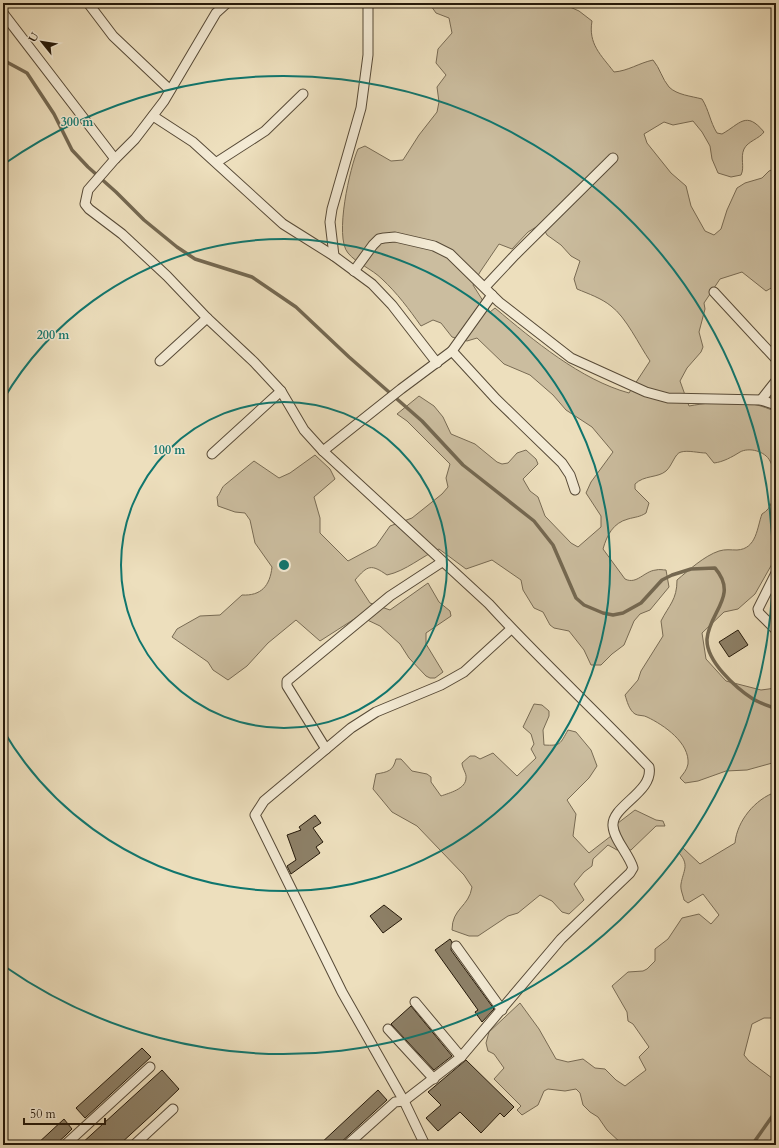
<svg xmlns="http://www.w3.org/2000/svg" width="779" height="1148" font-family="Cardo,serif">
	<rect width="100%" height="100%" fill="#eddfbd"/>
	<filter id="stains"><feTurbulence type="fractalNoise" baseFrequency=".005" numOctaves="4"/><feColorMatrix values="0 0 0 0 .2 0 0 0 0 .09 0 0 0 0 .02 0 0 0 .5 -.17"/></filter>
	<radialGradient id="worn" r=".72"><stop offset=".6" stop-color="#630" stop-opacity="0"/><stop offset="1" stop-color="#630" stop-opacity=".3"/></radialGradient>
	<g fill="#cbbd9f" stroke="#786b54" fill-rule="evenodd">
		<path d="M429,3H570V7L579,11L592,21C588,44 601,55 614,72C628,71 639,63 653,60C660,68 662,79 669,87C677,95 691,96 702,99C709,110 710,122 717,133L722,134C740,124 746,110 764,132C759,139 748,141 744,149C740,158 745,167 741,175L731,177L718,173L712,159L710,146L702,132L693,121L673,125L664,122L644,134L647,143L671,173L686,186L691,206L705,231L714,235L721,229L727,210L737,188L745,183L762,178L769,171L776,168V282L773,287L766,291L742,272L720,279L704,303L705,309L699,332L703,347L701,352L687,368L680,381L689,406C718,401 748,398 776,412V482C774,475 773,466 770,461C765,451 749,447 740,452C732,457 723,462 714,463L706,453C699,453 688,450 681,452C675,453 672,466 666,471C658,478 644,475 635,484V489L649,503L646,513C640,517 635,517 628,519C613,523 607,535 603,549L625,579C637,585 644,571 656,570C659,569 663,570 666,570L669,587L650,610L640,614L634,621L624,645L612,654L601,665H591L584,650L569,631L554,628L550,625L543,612L534,608L523,590L521,580L492,560L466,569L439,549C422,556 406,571 387,575C371,564 368,565 355,580L370,603L390,610L428,583L439,602L450,611L451,616L426,633V644L443,672L435,678H430L426,676L409,658L400,644L380,626L359,616L320,641L296,620L268,643L247,666L228,680L213,670L208,662L172,637L177,629L200,616L220,615L242,595C261,596 270,586 272,567L255,543L250,520L245,513L235,512L218,506L217,497C221,493 221,487 226,484C235,476 245,469 254,461L279,478L290,473L315,455L330,469L335,479L314,497L320,518V533L348,561L376,546L390,526L412,518L442,494L448,487L446,478L450,464L407,421L397,414L419,396L434,406L443,417L451,434L475,444L497,462L502,464L508,463L517,453L526,450L536,459L538,464L523,479L530,491L538,497L545,516L571,543L578,547L601,527V516L586,493L591,482L613,452L592,427L566,410L553,395L530,375L504,364L477,338L467,341L452,337L441,323L433,320L421,326C409,309 397,293 382,279C372,269 356,263 348,253C334,237 350,167 358,149L365,146L391,161L403,160L419,135L437,112L439,102L437,87L446,75L436,63L438,49L452,33L449,18L436,13ZM541,224L547,235L561,245L571,256L580,261L574,279L577,289C589,294 601,298 611,306C626,317 639,345 650,361L629,393C581,380 533,340 495,308L490,312L473,285L480,272L499,244L512,249L528,232Z"/>
		<path d="M776,484V557L755,594L738,609L724,612L702,633L706,659L726,681L761,690L776,688V762L747,770L726,771L698,781L685,783L680,778C683,774 687,770 688,764C690,743 664,725 647,717C644,715 638,716 635,714C629,710 627,701 625,695L638,680L641,671L663,636L661,621C669,605 677,600 677,580C689,570 704,556 719,551C725,549 731,550 737,550C757,549 757,527 762,514C773,508 773,496 776,484Z"/>
		<path d="M534,704L542,705L549,711V716L543,730L544,745C561,746 560,744 568,730L576,732L591,750L597,766L589,778L567,800L576,814L573,836L589,853L611,836L618,823L635,810L656,820L663,821L665,826H656L631,850H617L608,845L593,859L592,866L584,872L574,884L584,900L569,914L562,912L552,901L540,895L518,913L508,916L478,936H469L452,930C452,908 469,907 472,887L464,875L417,826L392,812L373,789L376,774C388,772 393,771 396,759H401L412,771L427,774L431,777V782L441,796C449,793 466,789 466,778C467,774 462,768 462,763L470,756H475L480,759L493,753L517,776L536,758L531,749L534,744L531,734L523,727Z"/>
		<path d="M776,792V1018H764L752,1024L744,1055L749,1061L776,1081V1145H623L607,1130L598,1117L590,1112L583,1105L580,1093L576,1089L565,1091L548,1089L544,1091L538,1105L522,1115L517,1110L521,1106L494,1079L504,1068L494,1054L488,1051L486,1043L489,1032L520,1003L539,1029L556,1059L568,1062L583,1059L595,1068L605,1069L616,1080L625,1086L646,1070L639,1057L649,1047L633,1024L628,1021L627,1012L612,986L628,972L643,971L647,969L655,961V949L668,939L682,918L699,914L711,924L719,915L703,894L688,903L684,900C683,895 680,889 681,884C683,871 690,865 679,853L683,848L700,864L735,843C737,821 755,799 776,792Z"/>
	</g>
	<g fill="none" stroke-linecap="round" stroke-linejoin="round">
		<g stroke="#746851" stroke-width="3.5">
			<path d="M3,60L27,73L54,114L72,150L88,167L116,192L144,220L177,247L195,259L252,277L296,307L349,357L422,421L463,465L534,521L553,545L576,598L584,605L603,613L613,615L623,613L641,603L662,580L672,575L691,569L715,568C739,596 709,612 707,639C706,661 736,688 753,699C760,703 769,706 776,709"/>
			<polyline points="752,1145 776,1111"/>
		</g>
	</g>
	<g fill="#8d8067" stroke="#25190a">
		<polygon points="738,630 748,645 729,657 719,642"/>
		<polygon points="315,815 321,823 313,828 323,842 316,847 320,853 291,874 287,866 296,860 287,835 301,830 299,827"/>
		<polygon points="384,905 402,919 383,933 370,916"/>
		<polygon points="450,939 452,942 451,950 494,1009 482,1022 475,1012 478,1010 435,950"/>
		<polygon points="411,1006 452,1056 434,1070 391,1024"/>
		<polygon points="142,1048 151,1057 85,1118 76,1108"/>
		<polygon points="466,1060 514,1107 504,1117 500,1113 481,1133 460,1112 438,1131 426,1118 441,1105 428,1092"/>
		<polygon points="162,1070 179,1089 155,1112 119,1145 80,1145"/>
		<polygon points="378,1090 387,1100 374,1112 338,1145 319,1145"/>
		<polygon points="64,1119 72,1129 66,1135 55,1145 36,1145"/>
	</g>
	<g fill="none" stroke-linecap="round" stroke-linejoin="round">
		<g stroke="#574a37" stroke-width="11">
			<g id="minor">
				<polyline points="88,3 113,36 170,90"/>
				<path d="M227,3L216,13L164,101L135,139L115,159L88,190L85,204L89,209L122,234L167,276L207,318L254,362L281,391L304,430L323,451L489,604C540,660 597,712 649,767C654,792 611,806 613,826C614,840 629,854 633,868L630,873L561,939L461,1057L404,1101L395,1102L347,1145"/>
				<polyline points="3,13 115,159"/>
				<polyline points="153,116 193,142 283,224 334,256 372,284 392,305 437,363"/>
				<polyline points="217,162 265,131 303,94"/>
				<polyline points="334,256 330,222 332,209 361,108 368,55 368,3"/>
				<polyline points="354,271 373,245 379,239 384,238 395,237 434,246 450,254 499,302 571,358 646,392 668,398 761,400 776,405"/>
				<polyline points="485,287 515,255 613,158"/>
				<polyline points="714,292 776,359"/>
				<polyline points="452,351 496,399 562,463 570,475 575,490"/>
				<polyline points="160,361 207,318"/>
				<polyline points="761,400 776,381"/>
				<polyline points="323,451 401,389 452,351 492,295"/>
				<polyline points="212,454 281,391"/>
				<polyline points="776,573 758,609 759,613 776,630"/>
				<polyline points="326,749 287,686 287,681 390,596 442,562"/>
				<polyline points="456,946 502,1010"/>
				<polyline points="415,1002 461,1057"/>
				<polyline points="388,1029 434,1079"/>
				<polyline points="65,1145 150,1067"/>
				<polyline points="134,1145 173,1109"/>
				<polyline points="425,1145 404,1101 342,992 255,815 264,801 351,728 376,712 441,685 464,672 511,629"/>
			</g>
		</g>
		<use href="#minor" stroke="#f3ead4" stroke-width="9"/>
	</g>
	<g fill="none" stroke="#0f766e" stroke-width="2">
		<circle cx="284" cy="565" r="163"/>
		<path d="M3 400A326 326 0 1 1 3 730"/>
		<path d="M4 164A489 489 0 1 1 4 966"/>
	</g>
	<circle cx="284" cy="565" r="6" fill="#0f766e" stroke="#f3ead4" stroke-width="2"/>
	<g font-size="12" text-anchor="middle" font-weight="bold" fill="#0f766e" stroke="#f3ead4" stroke-width="3" stroke-linejoin="round" paint-order="stroke">
		<text x="77" y="126">300 m</text>
		<text x="53" y="339">200 m</text>
		<text x="169" y="454">100 m</text>
	</g>
	<rect width="779" height="1148" fill="none" stroke="#eddfbd" stroke-width="16"/>
	<rect x="4" y="4" width="771" height="1140" fill="none" stroke="#25190a" stroke-width="2"/>
	<rect x="8" y="8" width="763" height="1132" fill="none" stroke="#25190a"/>
	<g transform="translate(42 42) rotate(300)" stroke="#f3ead4" stroke-width="3" paint-order="stroke">
	<path d="M0-3L7 15L0 10L-7 15Z" fill="#25190a"/>
	<text y="-6" font-size="11" font-weight="bold" text-anchor="middle" fill="#25190a">U</text>
	</g>
	<path d="M24 1118v6h81v-6" fill="none" stroke="#25190a" stroke-width="2"/>
	<text x="30" y="1118" font-size="12" fill="#25190a" stroke="#f3ead4" stroke-width="3" paint-order="stroke">50 m</text>
	<rect width="100%" height="100%" filter="url(#stains)"/>
	<rect width="100%" height="100%" fill="url(#worn)"/>
</svg>
